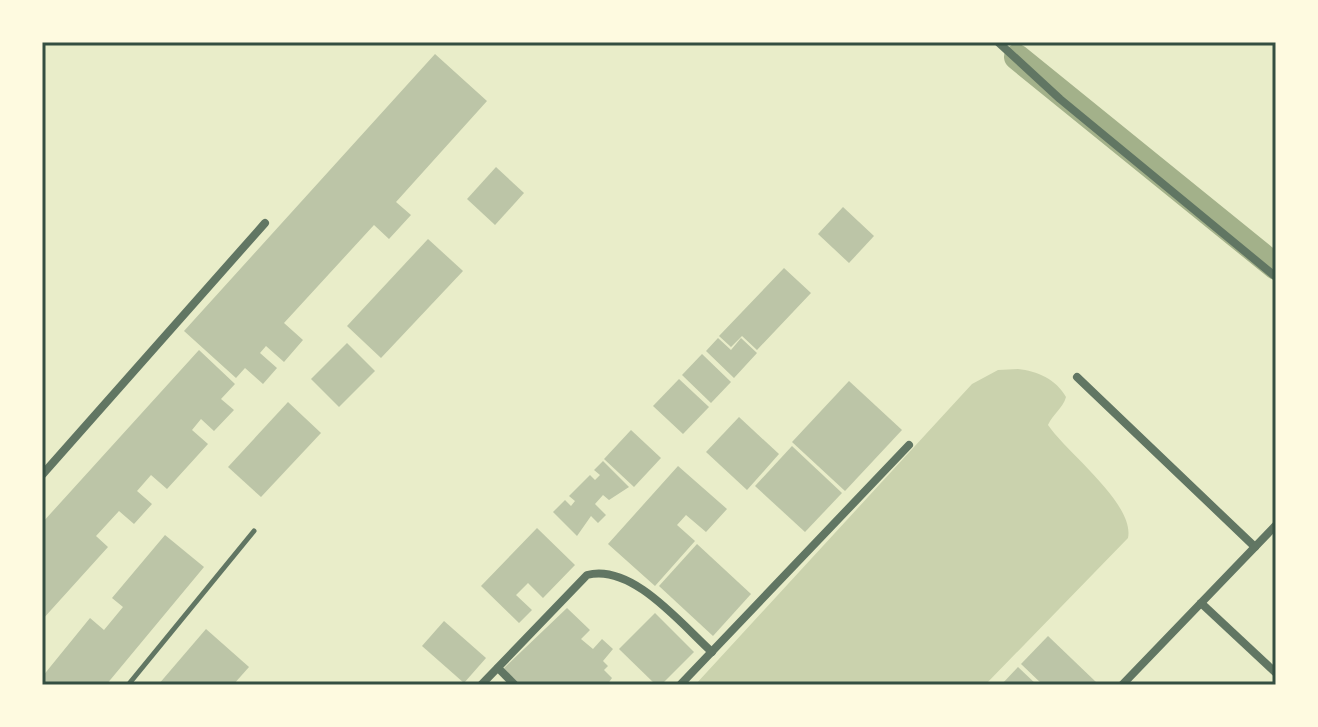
<svg xmlns="http://www.w3.org/2000/svg" width="1318" height="727" font-family="'Titillium Web',sans-serif">
	<rect width="100%" height="100%" fill="#e9edc9"/>
	<path fill="#cad2ad" d="M1018,369C1037,371 1056,379 1066,397C1063,408 1053,414 1048,425C1067,453 1135,504 1128,538L985,685H695L972,384L998,370Z"/>
	<g fill="none" stroke-linecap="round" stroke-linejoin="round">
		<polyline stroke="#a3b18a" stroke-width="26" points="1017,57 1276,267"/>
	</g>
	<g fill="#bcc5a7">
		<polygon points="435,54 487,101 396,202 411,215 389,239 374,225 284,323 303,340 284,362 266,346 260,353 277,368 263,384 245,368 236,378 184,331"/>
		<polygon points="496,167 524,193 495,225 467,199"/>
		<polygon points="843,207 874,236 849,263 818,234"/>
		<polygon points="428,239 463,271 381,358 347,326"/>
		<polygon points="784,268 811,293 757,350 742,336 731,347 719,336"/>
		<polygon points="718,338 731,350 741,338 757,353 734,378 706,351"/>
		<polygon points="347,343 375,371 339,407 311,379"/>
		<polygon points="199,350 235,384 221,399 234,410 214,431 201,419 192,430 208,444 167,489 151,475 137,491 152,504 134,524 119,511 96,536 108,547 42,620 42,523"/>
		<polygon points="702,354 731,382 711,403 682,375"/>
		<polygon points="679,379 709,407 683,434 653,406"/>
		<polygon points="849,381 902,430 845,491 792,442"/>
		<polygon points="288,402 321,433 261,497 228,467"/>
		<polygon points="739,417 779,454 747,490 706,452"/>
		<polygon points="631,430 661,458 634,487 604,459"/>
		<polygon points="792,446 842,493 805,532 755,486"/>
		<polygon points="603,461 629,487 609,500 603,495 595,504 606,515 598,523 591,516 577,536 553,512 565,500 571,506 575,501 569,496 590,475 595,480 600,475 594,470"/>
		<polygon points="678,466 727,509 706,532 686,515 677,525 695,541 655,586 608,544"/>
		<polygon points="537,528 575,565 543,598 528,583 516,595 532,610 519,623 481,586"/>
		<polygon points="165,535 204,567 106,685 42,685 42,677 90,618 104,630 123,607 112,598"/>
		<polygon points="697,544 751,594 713,636 659,586"/>
		<polygon points="567,608 590,630 581,639 593,649 602,639 613,649 603,661 608,666 604,670 612,678 607,685 519,685 502,670"/>
		<polygon points="655,613 694,652 661,685 656,685 619,649"/>
		<polygon points="444,621 486,658 464,683 422,646"/>
		<polygon points="206,629 249,667 233,685 158,685"/>
		<polygon points="1048,636 1096,682 1094,685 1043,685 1021,664"/>
		<polygon points="1018,667 1037,685 1001,685"/>
	</g>
	<g fill="none" stroke-linecap="round" stroke-linejoin="round">
		<polyline stroke="#617663" stroke-width="5" points="128,685 254,531"/>
		<g stroke="#617663" stroke-width="8">
			<polyline points="998,42 1060,99 1276,277"/>
			<polyline points="1077,377 1255,547"/>
			<polyline points="42,475 265,223"/>
			<polyline points="1201,603 1276,673"/>
			<polyline points="498,668 515,685"/>
			<path d="M481,685L587,575C632,563 681,624 712,652"/>
			<polyline points="680,685 909,445"/>
			<polyline points="1122,685 1276,525"/>
		</g>
	</g>
	<rect width="1318" height="727" fill="none" stroke="#fefae0" stroke-width="88"/>
	<rect x="44" y="44" width="1230" height="639" fill="none" stroke="#344e41" stroke-width="3"/>
</svg>
